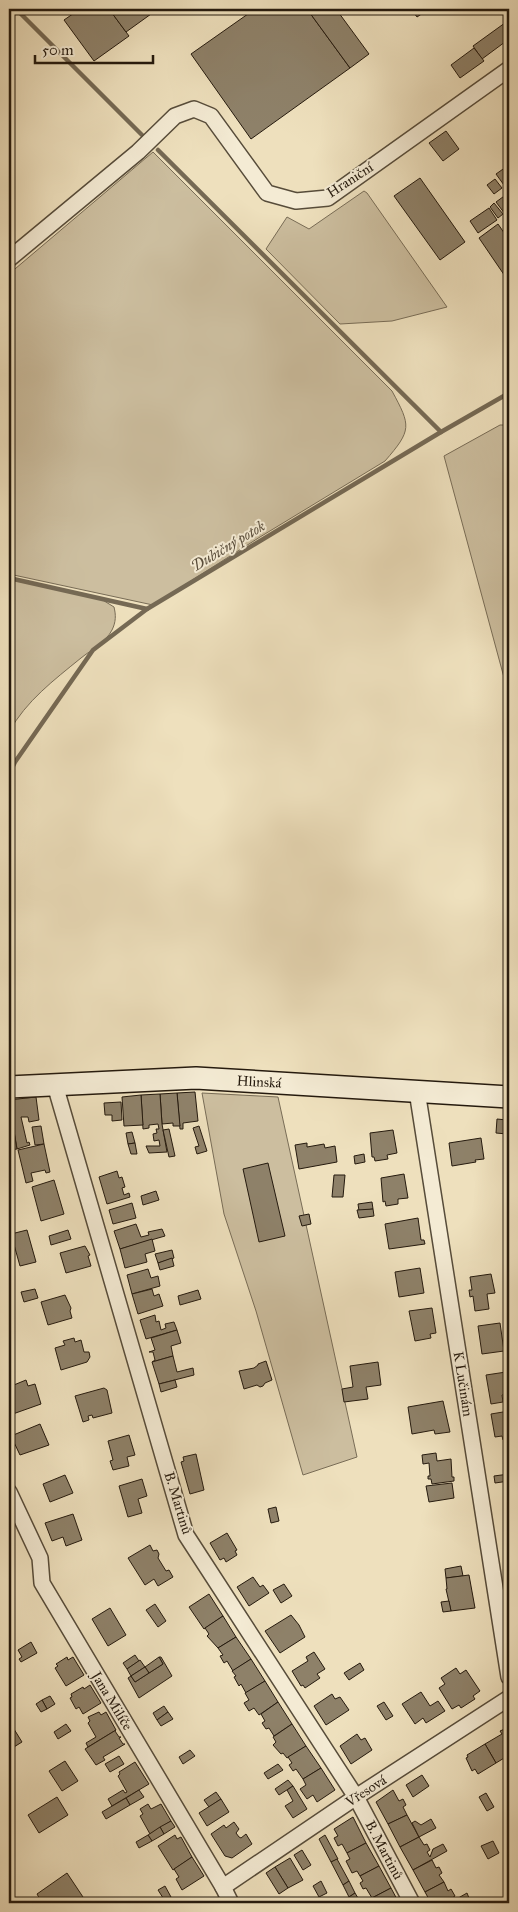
<svg xmlns="http://www.w3.org/2000/svg" width="518" height="1912" font-family="'IM FELL Great Primer',serif">
	<rect width="100%" height="100%" fill="#eee0bd"/>
	<filter id="stains"><feTurbulence type="fractalNoise" baseFrequency=".004" numOctaves="4"/><feColorMatrix values="0 0 0 0 .2 0 0 0 0 .09 0 0 0 0 .02 0 0 0 .5 -.17"/></filter>
	<radialGradient id="worn" r=".72"><stop offset=".6" stop-color="#630" stop-opacity="0"/><stop offset="1" stop-color="#630" stop-opacity=".3"/></radialGradient>
	<g fill="#ccbe9f" stroke="#786c56">
		<path d="M153,152L392,391C411,426 412,430 385,461L260,537L153,605L9,574V274Z"/>
		<polygon points="364,191 367,193 447,307 392,321 340,324 266,249 287,217 309,229"/>
		<polygon points="500,425 509,425 509,696 444,456"/>
		<path d="M9,579L101,599L114,607C116,615 116,622 112,630C106,642 91,650 81,658C54,680 26,701 9,732Z"/>
		<polygon points="202,1093 278,1097 357,1457 303,1475 256,1311 224,1214"/>
	</g>
	<g fill="none" stroke-linecap="round" stroke-linejoin="round">
		<g stroke="#756954" stroke-width="4.5">
			<polyline points="16,9 142,135"/>
			<polyline points="158,150 441,432"/>
			<polyline points="9,578 147,609"/>
			<polyline points="9,774 15,762 93,650 147,609 441,432 509,393"/>
		</g>
	</g>
	<g fill="#8e8169" stroke="#251a0e">
		<polygon points="80,9 109,9 129,36 94,61 64,20"/>
		<polygon points="109,9 158,9 126,32"/>
		<polygon points="255,9 307,9 350,68 251,139 191,54"/>
		<polygon points="307,9 336,9 369,54 350,68"/>
		<polygon points="411,9 429,9 417,17"/>
		<polygon points="509,20 509,39 482,59 473,46"/>
		<polygon points="474,48 484,61 460,78 451,65"/>
		<polygon points="446,131 459,149 443,161 429,143"/>
		<polygon points="506,167 509,172 509,192 496,174"/>
		<polygon points="420,178 465,242 440,260 394,196"/>
		<polygon points="495,179 502,188 494,194 487,185"/>
		<polygon points="507,194 509,198 509,211 505,214 496,202"/>
		<polygon points="494,203 503,214 498,218 490,207"/>
		<polygon points="489,208 497,220 478,233 470,221"/>
		<polygon points="498,224 509,240 509,282 479,238"/>
		<polygon points="195,1092 198,1121 183,1123 183,1129 180,1129 177,1093"/>
		<polygon points="177,1093 180,1126 173,1126 173,1123 162,1124 160,1094"/>
		<polygon points="160,1094 162,1124 167,1152 149,1153 146,1146 160,1146 159,1140 154,1141 153,1134 157,1133 156,1129 159,1129 158,1124 149,1125 149,1128 143,1129 141,1095"/>
		<polygon points="141,1095 143,1125 124,1126 122,1097"/>
		<polygon points="36,1097 39,1120 29,1122 28,1117 21,1117 27,1143 29,1142 30,1145 17,1149 9,1100"/>
		<polygon points="121,1102 122,1120 112,1121 112,1115 105,1115 104,1103"/>
		<polygon points="9,1105 17,1149 10,1150 9,1142"/>
		<polygon points="497,1119 507,1120 507,1134 496,1133"/>
		<polygon points="41,1126 44,1144 35,1145 32,1127"/>
		<polygon points="199,1126 207,1151 197,1154 195,1147 199,1146 193,1128"/>
		<polygon points="169,1129 175,1156 169,1157 163,1130"/>
		<polygon points="393,1130 397,1153 387,1155 388,1159 375,1161 374,1157 372,1157 370,1133"/>
		<polygon points="132,1132 135,1143 128,1144 126,1133"/>
		<polygon points="481,1138 484,1159 475,1160 476,1162 452,1166 449,1143"/>
		<polygon points="135,1143 137,1154 131,1154 128,1144"/>
		<polygon points="307,1143 307,1147 324,1144 325,1148 335,1146 337,1162 299,1169 295,1145"/>
		<polygon points="44,1144 50,1172 46,1173 45,1170 31,1173 33,1181 26,1183 18,1150"/>
		<polygon points="364,1154 365,1162 355,1164 354,1156"/>
		<polygon points="268,1163 285,1236 259,1242 243,1169"/>
		<polygon points="117,1171 119,1178 122,1177 125,1187 122,1188 124,1195 129,1193 130,1197 107,1204 99,1177"/>
		<polygon points="404,1174 408,1198 398,1199 398,1204 386,1206 385,1201 383,1202 381,1178"/>
		<polygon points="334,1175 345,1175 343,1197 332,1197"/>
		<polygon points="54,1180 64,1214 41,1221 32,1187"/>
		<polygon points="156,1191 159,1200 143,1205 141,1196"/>
		<polygon points="372,1202 373,1209 359,1211 358,1204"/>
		<polygon points="132,1203 136,1218 113,1224 109,1210"/>
		<polygon points="373,1209 374,1216 359,1218 357,1210"/>
		<polygon points="309,1214 311,1224 302,1226 299,1216"/>
		<polygon points="418,1218 421,1240 424,1240 425,1244 389,1249 385,1224"/>
		<polygon points="136,1224 141,1237 149,1235 148,1232 162,1229 165,1236 120,1249 114,1231"/>
		<polygon points="27,1230 36,1262 20,1266 11,1234"/>
		<polygon points="68,1230 71,1239 51,1245 49,1236"/>
		<polygon points="152,1239 155,1251 145,1254 147,1262 125,1268 120,1249"/>
		<polygon points="85,1246 90,1255 88,1256 91,1266 66,1273 60,1253"/>
		<polygon points="172,1250 174,1258 158,1263 155,1254"/>
		<polygon points="172,1258 174,1266 160,1270 158,1263"/>
		<polygon points="420,1268 424,1293 399,1297 395,1272"/>
		<polygon points="148,1269 151,1278 158,1276 160,1286 132,1294 127,1275"/>
		<polygon points="491,1274 495,1293 487,1294 489,1309 475,1311 473,1296 470,1297 469,1290 472,1290 470,1277"/>
		<polygon points="35,1289 38,1298 24,1302 21,1292"/>
		<polygon points="152,1289 154,1296 159,1294 163,1306 138,1314 132,1294"/>
		<polygon points="198,1290 201,1299 180,1305 178,1296"/>
		<polygon points="65,1295 71,1308 70,1311 72,1318 48,1325 41,1302"/>
		<polygon points="432,1308 436,1333 430,1334 431,1338 415,1341 409,1311"/>
		<polygon points="155,1315 156,1322 159,1321 161,1330 166,1328 165,1324 174,1322 177,1330 146,1339 140,1320"/>
		<polygon points="500,1323 504,1351 482,1354 478,1326"/>
		<polygon points="177,1330 181,1343 171,1346 173,1356 152,1362 155,1360 153,1352 149,1352 155,1350 151,1338"/>
		<polygon points="74,1338 75,1342 81,1340 84,1352 89,1352 90,1357 87,1362 61,1370 55,1348 65,1345 63,1341"/>
		<polygon points="173,1356 177,1372 193,1368 194,1375 159,1384 152,1362"/>
		<polygon points="266,1361 272,1380 265,1383 263,1386 260,1387 257,1385 244,1389 239,1371 254,1368 258,1365 258,1364"/>
		<polygon points="378,1362 381,1385 366,1387 368,1399 344,1402 342,1389 353,1387 350,1366"/>
		<polygon points="506,1372 507,1375 509,1375 509,1394 502,1395 503,1402 491,1404 486,1375"/>
		<polygon points="26,1380 28,1386 35,1384 41,1404 10,1415 9,1387"/>
		<polygon points="175,1380 177,1387 161,1392 159,1384"/>
		<polygon points="104,1388 107,1390 112,1413 93,1418 92,1415 88,1416 89,1420 83,1422 75,1396"/>
		<polygon points="443,1401 450,1432 435,1434 434,1430 412,1434 408,1407"/>
		<polygon points="509,1411 509,1439 503,1440 502,1436 495,1437 491,1414"/>
		<polygon points="40,1424 49,1445 20,1455 11,1436"/>
		<polygon points="129,1435 135,1455 127,1457 129,1466 113,1470 110,1461 113,1460 108,1441"/>
		<polygon points="436,1453 437,1461 451,1459 452,1477 454,1477 454,1481 432,1484 431,1479 428,1479 428,1476 430,1476 429,1463 423,1464 422,1455"/>
		<polygon points="196,1454 204,1490 190,1494 181,1462 184,1461 183,1457"/>
		<polygon points="509,1474 509,1481 495,1483 494,1476"/>
		<polygon points="65,1475 73,1493 50,1502 43,1484"/>
		<polygon points="142,1479 147,1496 138,1499 142,1513 128,1517 119,1486"/>
		<polygon points="452,1483 454,1498 429,1502 426,1486"/>
		<polygon points="276,1507 279,1521 271,1523 268,1509"/>
		<polygon points="73,1514 82,1540 66,1546 63,1537 52,1541 45,1523"/>
		<polygon points="227,1533 237,1550 235,1551 237,1555 226,1562 224,1558 220,1560 210,1543"/>
		<polygon points="150,1545 153,1551 157,1550 159,1554 158,1558 166,1571 169,1570 173,1577 158,1586 154,1579 145,1585 128,1558"/>
		<polygon points="461,1566 463,1576 446,1578 445,1569"/>
		<polygon points="469,1575 475,1608 451,1611 446,1589 447,1589 446,1578"/>
		<polygon points="253,1577 260,1587 263,1585 269,1593 249,1606 237,1587"/>
		<polygon points="284,1584 292,1596 281,1603 273,1590"/>
		<polygon points="209,1594 223,1616 204,1629 189,1607"/>
		<polygon points="449,1601 451,1611 443,1612 441,1602"/>
		<polygon points="155,1604 166,1621 158,1627 146,1610"/>
		<polygon points="110,1608 126,1635 108,1646 92,1619"/>
		<polygon points="291,1615 299,1625 305,1637 280,1653 265,1631"/>
		<polygon points="223,1616 236,1637 218,1648 207,1636 209,1634 205,1628"/>
		<polygon points="236,1637 251,1659 233,1671 227,1661 224,1663 220,1656 223,1655 218,1648"/>
		<polygon points="31,1642 37,1653 21,1662 19,1659 22,1657 18,1650"/>
		<polygon points="314,1652 325,1669 317,1674 320,1678 305,1688 303,1685 301,1686 292,1671 308,1661 306,1657"/>
		<polygon points="135,1655 139,1661 127,1669 123,1663"/>
		<polygon points="67,1657 68,1660 73,1657 84,1675 66,1686 55,1668 58,1666 56,1664"/>
		<polygon points="159,1657 161,1657 172,1676 139,1698 128,1678 131,1676 135,1682 163,1664"/>
		<polygon points="159,1657 163,1664 149,1673 145,1667"/>
		<polygon points="251,1659 265,1681 246,1693 241,1684 239,1686 234,1677 236,1676 232,1671"/>
		<polygon points="140,1660 145,1667 131,1676 127,1669"/>
		<polygon points="360,1663 364,1670 349,1680 344,1673"/>
		<polygon points="145,1667 149,1673 135,1682 131,1676"/>
		<polygon points="456,1668 460,1674 466,1670 480,1691 473,1696 475,1699 461,1708 459,1705 452,1709 439,1688 445,1684 441,1678"/>
		<polygon points="265,1681 278,1702 259,1715 254,1708 249,1711 244,1703 249,1700 245,1693"/>
		<polygon points="90,1685 101,1703 83,1714 79,1707 76,1709 70,1698 72,1697 71,1694 83,1687 84,1689"/>
		<polygon points="421,1692 430,1706 438,1701 445,1711 426,1723 423,1718 415,1724 402,1704"/>
		<polygon points="332,1694 335,1699 340,1697 349,1710 326,1725 314,1706"/>
		<polygon points="50,1696 55,1704 47,1709 42,1700"/>
		<polygon points="42,1700 47,1709 41,1712 36,1704"/>
		<polygon points="278,1702 292,1724 274,1736 269,1728 266,1729 262,1723 265,1721 261,1714"/>
		<polygon points="384,1702 393,1716 386,1720 377,1706"/>
		<polygon points="164,1706 168,1712 157,1720 153,1713"/>
		<polygon points="99,1712 101,1715 106,1712 116,1730 88,1747 86,1743 96,1737 88,1723 90,1721 88,1717"/>
		<polygon points="168,1712 173,1719 161,1726 157,1720"/>
		<polygon points="9,1721 22,1742 9,1750"/>
		<polygon points="66,1724 71,1731 58,1739 54,1732"/>
		<polygon points="292,1724 306,1746 287,1758 283,1753 281,1754 273,1745 276,1742 273,1737"/>
		<polygon points="507,1728 509,1732 509,1755 496,1763 485,1744 502,1734 500,1731"/>
		<polygon points="116,1730 115,1731 119,1737 121,1737 119,1738 123,1744 125,1744 103,1757 105,1760 96,1765 85,1749"/>
		<polygon points="357,1734 361,1740 365,1738 372,1750 351,1764 340,1746"/>
		<polygon points="485,1744 496,1763 478,1774 475,1769 472,1771 466,1758 468,1757 467,1755"/>
		<polygon points="306,1746 321,1768 303,1779 296,1769 293,1771 289,1765 292,1763 288,1757"/>
		<polygon points="190,1750 195,1756 183,1764 179,1757"/>
		<polygon points="119,1756 124,1764 110,1772 105,1764"/>
		<polygon points="65,1761 78,1781 62,1791 49,1771"/>
		<polygon points="135,1762 149,1784 112,1806 108,1799 123,1790 125,1793 127,1792 118,1776 120,1774 119,1772"/>
		<polygon points="278,1764 283,1770 268,1779 264,1773"/>
		<polygon points="321,1768 335,1790 317,1802 313,1795 307,1799 300,1789 306,1785 303,1779"/>
		<polygon points="422,1775 429,1786 413,1797 406,1785"/>
		<polygon points="288,1780 293,1786 279,1795 275,1789"/>
		<polygon points="293,1786 307,1809 293,1818 285,1806 293,1801 287,1790"/>
		<polygon points="139,1790 144,1797 130,1805 126,1798"/>
		<polygon points="393,1790 399,1801 403,1799 406,1805 403,1807 407,1815 388,1824 376,1802"/>
		<polygon points="216,1792 221,1799 209,1807 204,1800"/>
		<polygon points="486,1793 494,1807 487,1811 479,1797"/>
		<polygon points="57,1797 68,1815 39,1833 28,1815"/>
		<polygon points="126,1798 130,1805 106,1819 102,1812"/>
		<polygon points="221,1799 229,1812 207,1826 199,1813"/>
		<polygon points="148,1804 151,1809 161,1804 171,1821 150,1834 140,1816 143,1814 140,1809"/>
		<polygon points="407,1815 419,1837 400,1847 388,1824"/>
		<polygon points="353,1817 366,1843 347,1853 342,1844 338,1846 334,1838 338,1836 334,1829"/>
		<polygon points="431,1819 436,1828 419,1837 412,1823 415,1821 421,1825"/>
		<polygon points="171,1821 175,1827 164,1834 160,1827"/>
		<polygon points="234,1822 239,1829 236,1833 239,1837 241,1838 246,1834 252,1844 232,1858 225,1856 211,1834 224,1825 226,1828"/>
		<polygon points="160,1827 164,1834 152,1841 148,1835"/>
		<polygon points="148,1835 152,1841 139,1848 136,1842"/>
		<polygon points="175,1835 177,1839 181,1837 192,1857 173,1870 158,1846"/>
		<polygon points="325,1835 338,1859 331,1862 319,1839"/>
		<polygon points="419,1837 424,1845 427,1844 430,1850 427,1852 430,1857 433,1849 443,1844 447,1851 413,1870 400,1847"/>
		<polygon points="493,1841 499,1853 488,1859 481,1846"/>
		<polygon points="366,1843 379,1866 360,1876 357,1871 352,1873 346,1861 350,1859 347,1853"/>
		<polygon points="302,1850 311,1865 303,1870 294,1855"/>
		<polygon points="192,1857 204,1876 182,1890 176,1879 179,1877 174,1869"/>
		<polygon points="290,1858 303,1880 288,1888 275,1867"/>
		<polygon points="337,1859 349,1881 343,1885 331,1862"/>
		<polygon points="432,1860 436,1868 439,1867 442,1873 439,1875 444,1882 425,1892 413,1870"/>
		<polygon points="379,1866 391,1888 372,1898 366,1888 363,1889 360,1883 363,1881 360,1876"/>
		<polygon points="275,1867 288,1888 279,1894 266,1873"/>
		<polygon points="67,1873 87,1903 42,1903 37,1894"/>
		<polygon points="321,1881 327,1893 319,1897 313,1886"/>
		<polygon points="349,1881 355,1893 349,1897 343,1885"/>
		<polygon points="444,1882 448,1891 451,1889 455,1896 452,1898 453,1901 467,1893 469,1898 460,1903 431,1903 425,1892"/>
		<polygon points="165,1886 171,1897 165,1901 158,1890"/>
		<polygon points="391,1888 399,1903 374,1903 372,1898"/>
		<polygon points="355,1893 361,1903 353,1903 349,1897"/>
	</g>
	<g fill="none" stroke-linecap="round" stroke-linejoin="round">
		<g stroke="#574c3a" stroke-width="18">
			<g id="street">
				<polyline points="9,259 138,152 175,116 194,109 211,116 267,193 296,201 328,198 509,69"/>
				<polyline points="55,1085 186,1535 356,1797 412,1903"/>
				<polyline points="417,1091 509,1677"/>
				<polyline points="9,1492 40,1558 42,1583 223,1887 231,1903"/>
				<polyline points="223,1887 356,1797 509,1698"/>
			</g>
		</g>
		<g stroke="#251a0e" stroke-width="24">
			<polyline id="secondary" points="9,1087 196,1078 509,1097"/>
		</g>
		<use href="#street" stroke="#f4ebd4" stroke-width="15"/>
		<use href="#secondary" stroke="#f4ebd4" stroke-width="21"/>
	</g>
	<g text-anchor="middle" dominant-baseline="central" stroke-width="4" stroke-linejoin="round" paint-order="stroke">
		<g font-size="14" fill="#251a0e" stroke="#f4ebd4">
			<text transform="translate(350 180) rotate(-33)">Hraniční</text>
			<text transform="translate(259 1082) rotate(3)">Hlinská</text>
			<text transform="translate(463 1384) rotate(81)">K Lučinám</text>
			<text transform="translate(178 1503) rotate(73)">B. Martinů</text>
			<text transform="translate(112 1701) rotate(59)">Jana Milíče</text>
			<text transform="translate(366 1791) rotate(-33)">Vřesová</text>
			<text transform="translate(384 1850) rotate(62)">B. Martinů</text>
		</g>
		<g font-size="15" font-style="italic" fill="#5a4e3c" stroke="#f4ebd4">
			<text transform="translate(228 546) rotate(-31)">Dubičný potok</text>
		</g>
	</g>
	<rect width="518" height="1912" fill="none" stroke="#eee0bd" stroke-width="30"/>
	<rect x="10" y="10" width="498" height="1892" fill="none" stroke="#251a0e" stroke-width="2.5"/>
	<rect x="15" y="15" width="488" height="1882" fill="none" stroke="#251a0e"/>
	<path d="M35 55v8h118v-8" fill="none" stroke="#251a0e" stroke-width="2.5"/>
	<text x="42" y="55" font-size="15" fill="#251a0e" stroke="#f4ebd4" stroke-width="4" paint-order="stroke">50 m</text>
	<rect width="100%" height="100%" filter="url(#stains)"/>
	<rect width="100%" height="100%" fill="url(#worn)"/>
</svg>
